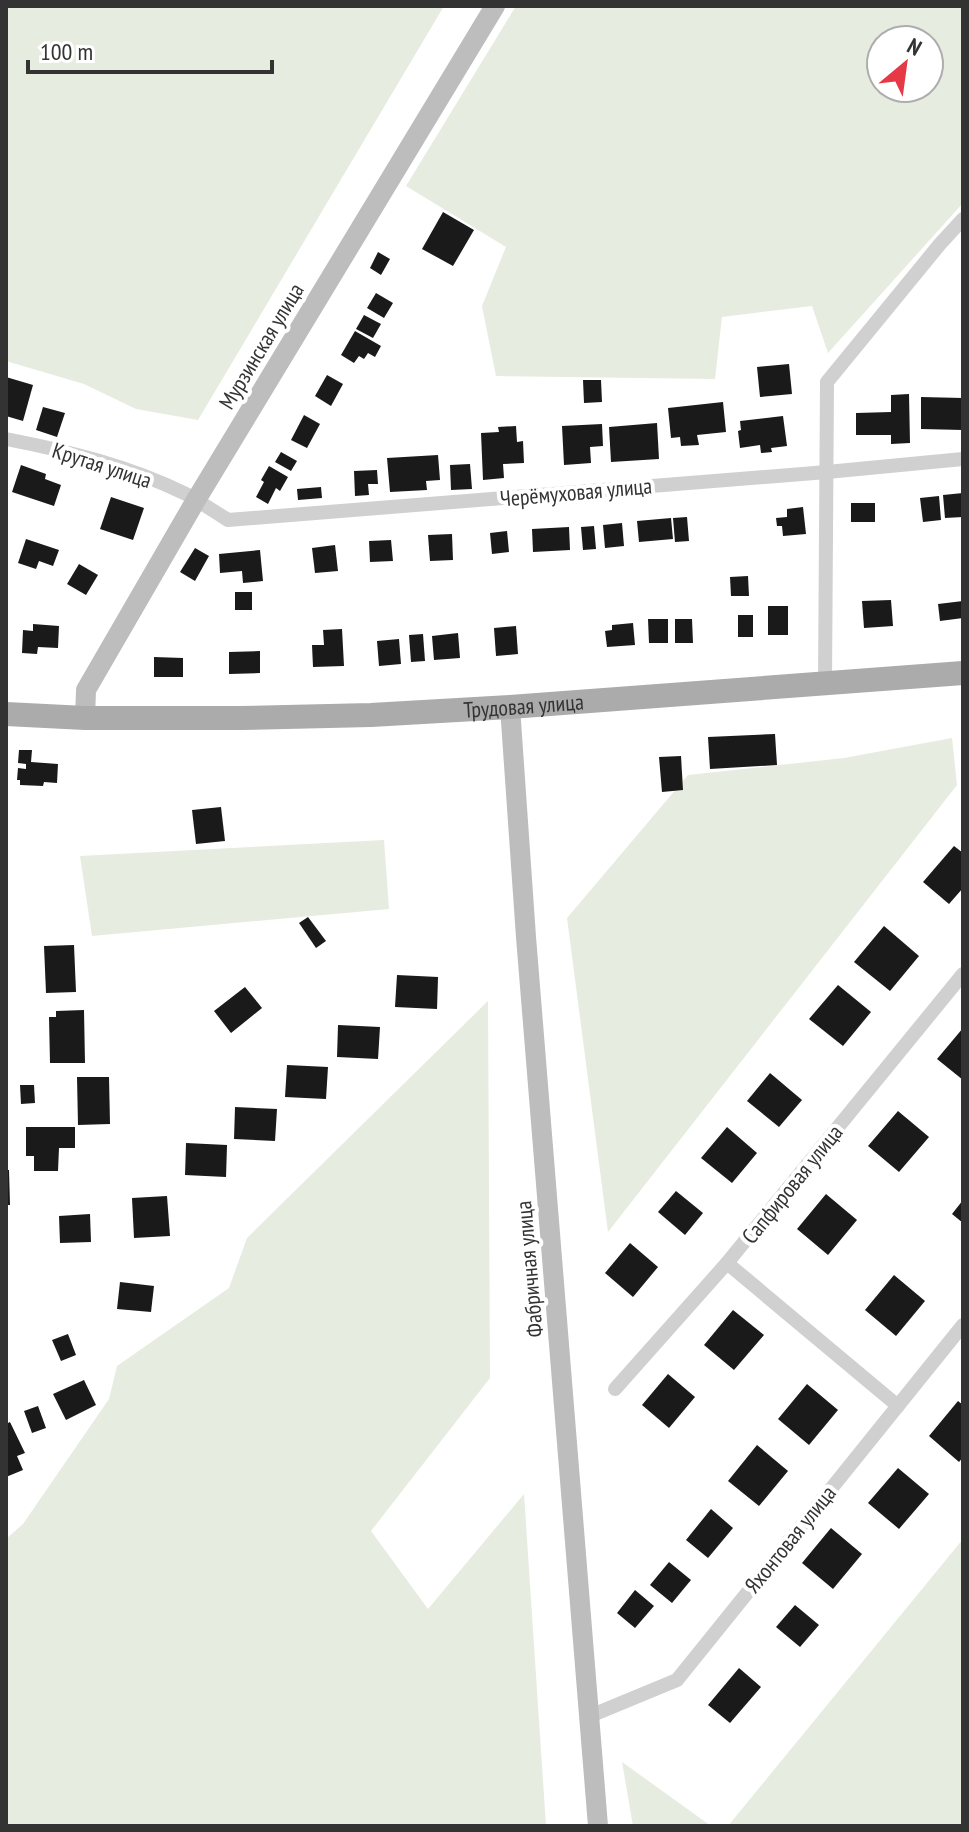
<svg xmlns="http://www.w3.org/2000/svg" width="969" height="1832" font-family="'PT Sans Narrow',sans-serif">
	<rect width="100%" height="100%" fill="#fff"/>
	<g fill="#e6ecdf" fill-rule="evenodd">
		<polygon points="6,6 444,6 198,420 136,409 84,384 6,361"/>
		<path d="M516,6H963V203L828,353L812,306L722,317L715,379L496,376L482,306L506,247L406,186ZM929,40V88H881V40Z"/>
		<polygon points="952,738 957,785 608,1232 567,918 688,775 844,758"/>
		<polygon points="384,840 389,909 92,936 80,856"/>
		<polygon points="488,1001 490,1378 371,1531 428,1609 524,1494 546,1826 6,1826 6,1539 23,1524 109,1399 117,1366 229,1288 247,1238"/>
		<polygon points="963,1539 963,1826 728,1826"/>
		<polygon points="622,1762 711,1826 633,1826"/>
	</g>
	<g fill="#1a1a1a">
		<polygon points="443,212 474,230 453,266 422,249"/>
		<polygon points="378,252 390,259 381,275 370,268"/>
		<polygon points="376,293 393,303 384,318 367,308"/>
		<polygon points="364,315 381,324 373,338 356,329"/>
		<polygon points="355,331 381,346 375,357 368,353 364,359 359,356 354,363 341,355"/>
		<polygon points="789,364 792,394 760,397 757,367"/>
		<polygon points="327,375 343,384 331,406 315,396"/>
		<polygon points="6,377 33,385 23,421 6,416"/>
		<polygon points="583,380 601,380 602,402 584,403"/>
		<polygon points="909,394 910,443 891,444 891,435 856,435 856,413 891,412 891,395"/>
		<polygon points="921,397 963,398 963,430 921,429"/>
		<polygon points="723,402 726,432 697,435 699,445 681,446 680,437 671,438 668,408"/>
		<polygon points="43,407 65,413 57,437 36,430"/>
		<polygon points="304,415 320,424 307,448 291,440"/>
		<polygon points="783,416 787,446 771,448 772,452 761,453 760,445 740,448 738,431 741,430 740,421"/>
		<polygon points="657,423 659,459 611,462 609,427"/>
		<polygon points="602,424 603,446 590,447 591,463 564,465 562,426"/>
		<polygon points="516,426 517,442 523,441 524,463 503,464 504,478 483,480 481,433 499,432 498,427"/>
		<polygon points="281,452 297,461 291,471 275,462"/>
		<polygon points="438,455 440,480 426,481 427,490 390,492 387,458"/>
		<polygon points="470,464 472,489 451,490 450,465"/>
		<polygon points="21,465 46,474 45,479 61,485 54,506 12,492"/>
		<polygon points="269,466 288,477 280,491 276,488 268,504 256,497 264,482 261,480"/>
		<polygon points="377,470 378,484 368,484 369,495 355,496 354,471"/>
		<polygon points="321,487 322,498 298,500 297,489"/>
		<polygon points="963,493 963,517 945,518 943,495"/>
		<polygon points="939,496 941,520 923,522 920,498"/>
		<polygon points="111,497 144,508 133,540 100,529"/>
		<rect x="851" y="503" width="24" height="19"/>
		<polygon points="803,507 806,534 783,536 782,526 777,526 776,518 787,517 787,509"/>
		<polygon points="687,517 689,541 675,542 673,518"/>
		<polygon points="671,518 673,539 639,542 637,521"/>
		<polygon points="622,523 624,546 605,548 603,525"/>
		<polygon points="594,526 596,549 583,550 581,527"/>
		<polygon points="569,527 570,550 533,552 532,529"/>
		<polygon points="507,531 509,552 492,554 490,533"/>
		<polygon points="452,534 453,560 430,561 428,535"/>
		<polygon points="26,539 59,550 53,566 39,561 36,569 18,563"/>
		<polygon points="391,540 393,561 370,562 369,541"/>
		<polygon points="335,545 338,571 315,573 312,548"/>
		<polygon points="195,548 209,556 195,581 180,572"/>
		<polygon points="260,550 263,581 243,583 242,571 220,573 219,554"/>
		<polygon points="79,564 98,575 86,595 67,584"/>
		<polygon points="748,576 749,596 731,596 730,577"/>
		<rect x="235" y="592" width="17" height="18"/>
		<polygon points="891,600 893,626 864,628 862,601"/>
		<polygon points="963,601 963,618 940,621 938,604"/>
		<rect x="768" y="606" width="20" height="29"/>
		<rect x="738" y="615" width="15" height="22"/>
		<polygon points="648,619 668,619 668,643 649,643"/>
		<polygon points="675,619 692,619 693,643 675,643"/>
		<polygon points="633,623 635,645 607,647 605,631 612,630 612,625"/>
		<polygon points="33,624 59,626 58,648 38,647 37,654 22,653 23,630 33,631"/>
		<polygon points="516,626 518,654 496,656 494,628"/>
		<polygon points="342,629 344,666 313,667 312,645 324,645 323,630"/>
		<polygon points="458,633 460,658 434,660 432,636"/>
		<polygon points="423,634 425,661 411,662 409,635"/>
		<polygon points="399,639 401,664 379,666 377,641"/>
		<polygon points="260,651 260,673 229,674 229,652"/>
		<polygon points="154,657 183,658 183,677 154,677"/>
		<polygon points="775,734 777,765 710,769 708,737"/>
		<polygon points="19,750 32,750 31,762 58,764 57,783 44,782 43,786 20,785 20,780 17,780 18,768 26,769 26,764 18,763"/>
		<polygon points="681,756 683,790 662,792 659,757"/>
		<polygon points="221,807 225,841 196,844 192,810"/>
		<polygon points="954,846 963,853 963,888 949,904 923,882"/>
		<polygon points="308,917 326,941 316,948 299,923"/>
		<polygon points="884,926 919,956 890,991 854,962"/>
		<polygon points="74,945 76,992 46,993 44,946"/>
		<polygon points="397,975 438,977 437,1009 395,1007"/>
		<polygon points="838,985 871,1012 843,1046 809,1019"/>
		<polygon points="245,987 262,1008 231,1033 214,1011"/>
		<polygon points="84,1010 85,1063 50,1063 49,1017 56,1017 56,1011"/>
		<polygon points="338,1025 380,1027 378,1059 337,1057"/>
		<polygon points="963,1028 963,1080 937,1059"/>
		<polygon points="287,1065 328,1067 326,1099 285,1097"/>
		<polygon points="770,1073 802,1100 779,1127 747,1101"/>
		<polygon points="77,1077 109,1077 110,1124 78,1125"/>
		<polygon points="20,1085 34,1085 35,1103 21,1104"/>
		<polygon points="235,1107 277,1109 275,1141 234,1139"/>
		<polygon points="898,1111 929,1137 899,1172 868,1146"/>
		<polygon points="26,1127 75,1127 75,1148 59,1148 58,1171 34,1171 34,1156 26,1156"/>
		<polygon points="727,1127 757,1153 732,1183 701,1158"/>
		<polygon points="186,1143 227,1145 226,1177 185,1175"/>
		<polygon points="6,1170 9,1170 10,1205 6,1205"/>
		<polygon points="676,1191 703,1213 685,1235 658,1212"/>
		<polygon points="826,1194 857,1220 828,1255 797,1229"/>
		<polygon points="167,1196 170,1236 134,1238 132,1198"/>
		<polygon points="963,1200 963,1223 952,1214"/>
		<polygon points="90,1214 91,1242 60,1243 59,1216"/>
		<polygon points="630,1243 658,1267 633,1297 605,1273"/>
		<polygon points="894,1275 925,1301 896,1336 865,1310"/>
		<polygon points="120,1282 154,1286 151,1312 117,1309"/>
		<polygon points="733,1310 764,1335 734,1370 704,1345"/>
		<polygon points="68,1334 76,1355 61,1361 52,1340"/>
		<polygon points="668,1374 695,1397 669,1428 642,1405"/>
		<polygon points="84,1380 96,1405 66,1420 53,1394"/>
		<polygon points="807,1384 838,1410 809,1445 778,1419"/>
		<polygon points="958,1401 963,1405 963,1457 959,1462 929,1436"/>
		<polygon points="38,1406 46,1428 32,1433 24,1411"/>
		<polygon points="10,1422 25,1453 17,1456 23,1470 6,1477 6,1424"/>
		<polygon points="757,1445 788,1471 759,1506 728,1481"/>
		<polygon points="898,1468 929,1494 899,1529 868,1503"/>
		<polygon points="711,1509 733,1528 708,1558 686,1540"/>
		<polygon points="831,1528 862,1554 833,1589 802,1563"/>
		<polygon points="669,1562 691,1580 672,1603 650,1585"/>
		<polygon points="635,1590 654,1606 635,1628 617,1613"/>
		<polygon points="795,1605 819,1625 800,1647 776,1627"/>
		<polygon points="739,1668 761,1687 730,1723 708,1705"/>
	</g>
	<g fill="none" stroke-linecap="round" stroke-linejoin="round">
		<g stroke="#d0d0d0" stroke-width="14">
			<path d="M6,439C68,451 129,466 186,494C200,502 214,511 228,520L827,472L963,459"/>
			<polyline points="825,684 827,382 940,244 963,219"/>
			<polyline points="727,1263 898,1406"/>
			<polyline points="615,1389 727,1263 963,974"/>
			<polyline points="590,1716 677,1680 963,1325"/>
		</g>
		<g stroke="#bdbdbd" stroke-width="20">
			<polyline points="510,707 526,937 598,1826"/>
			<polyline points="85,718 86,690 196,500 495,6"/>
		</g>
		<path stroke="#ababab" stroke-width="24" id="s1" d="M6,714L85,718H240L371,715L510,707L963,673"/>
	</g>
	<g text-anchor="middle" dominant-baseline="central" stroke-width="8" stroke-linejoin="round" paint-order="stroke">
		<g font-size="22" fill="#333" stroke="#fff">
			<text transform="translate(261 346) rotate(-59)">Мурзинская улица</text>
			<text transform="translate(102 465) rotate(18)">Крутая улица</text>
			<text transform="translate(576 492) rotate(-5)">Черёмуховая улица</text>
			<text stroke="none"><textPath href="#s1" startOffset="518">Трудовая улица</textPath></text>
			<text transform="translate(792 1184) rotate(-51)">Сапфировая улица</text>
			<text transform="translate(529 1269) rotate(-95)">Фабричная улица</text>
			<text transform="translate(790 1539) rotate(-51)">Яхонтовая улица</text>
		</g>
	</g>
	<rect width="969" height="1832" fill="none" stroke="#333333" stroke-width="16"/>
	<g transform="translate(905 64) rotate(29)"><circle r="38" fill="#ffffff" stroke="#adadad" stroke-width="2"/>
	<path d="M0-6L14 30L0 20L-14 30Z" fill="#e63946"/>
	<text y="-12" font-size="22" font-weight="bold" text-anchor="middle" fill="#333333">N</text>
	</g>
	<path d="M28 60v12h244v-12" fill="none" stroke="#333333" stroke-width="4"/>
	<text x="40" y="60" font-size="24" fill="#333333" stroke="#ffffff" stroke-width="6" paint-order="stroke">100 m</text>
</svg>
